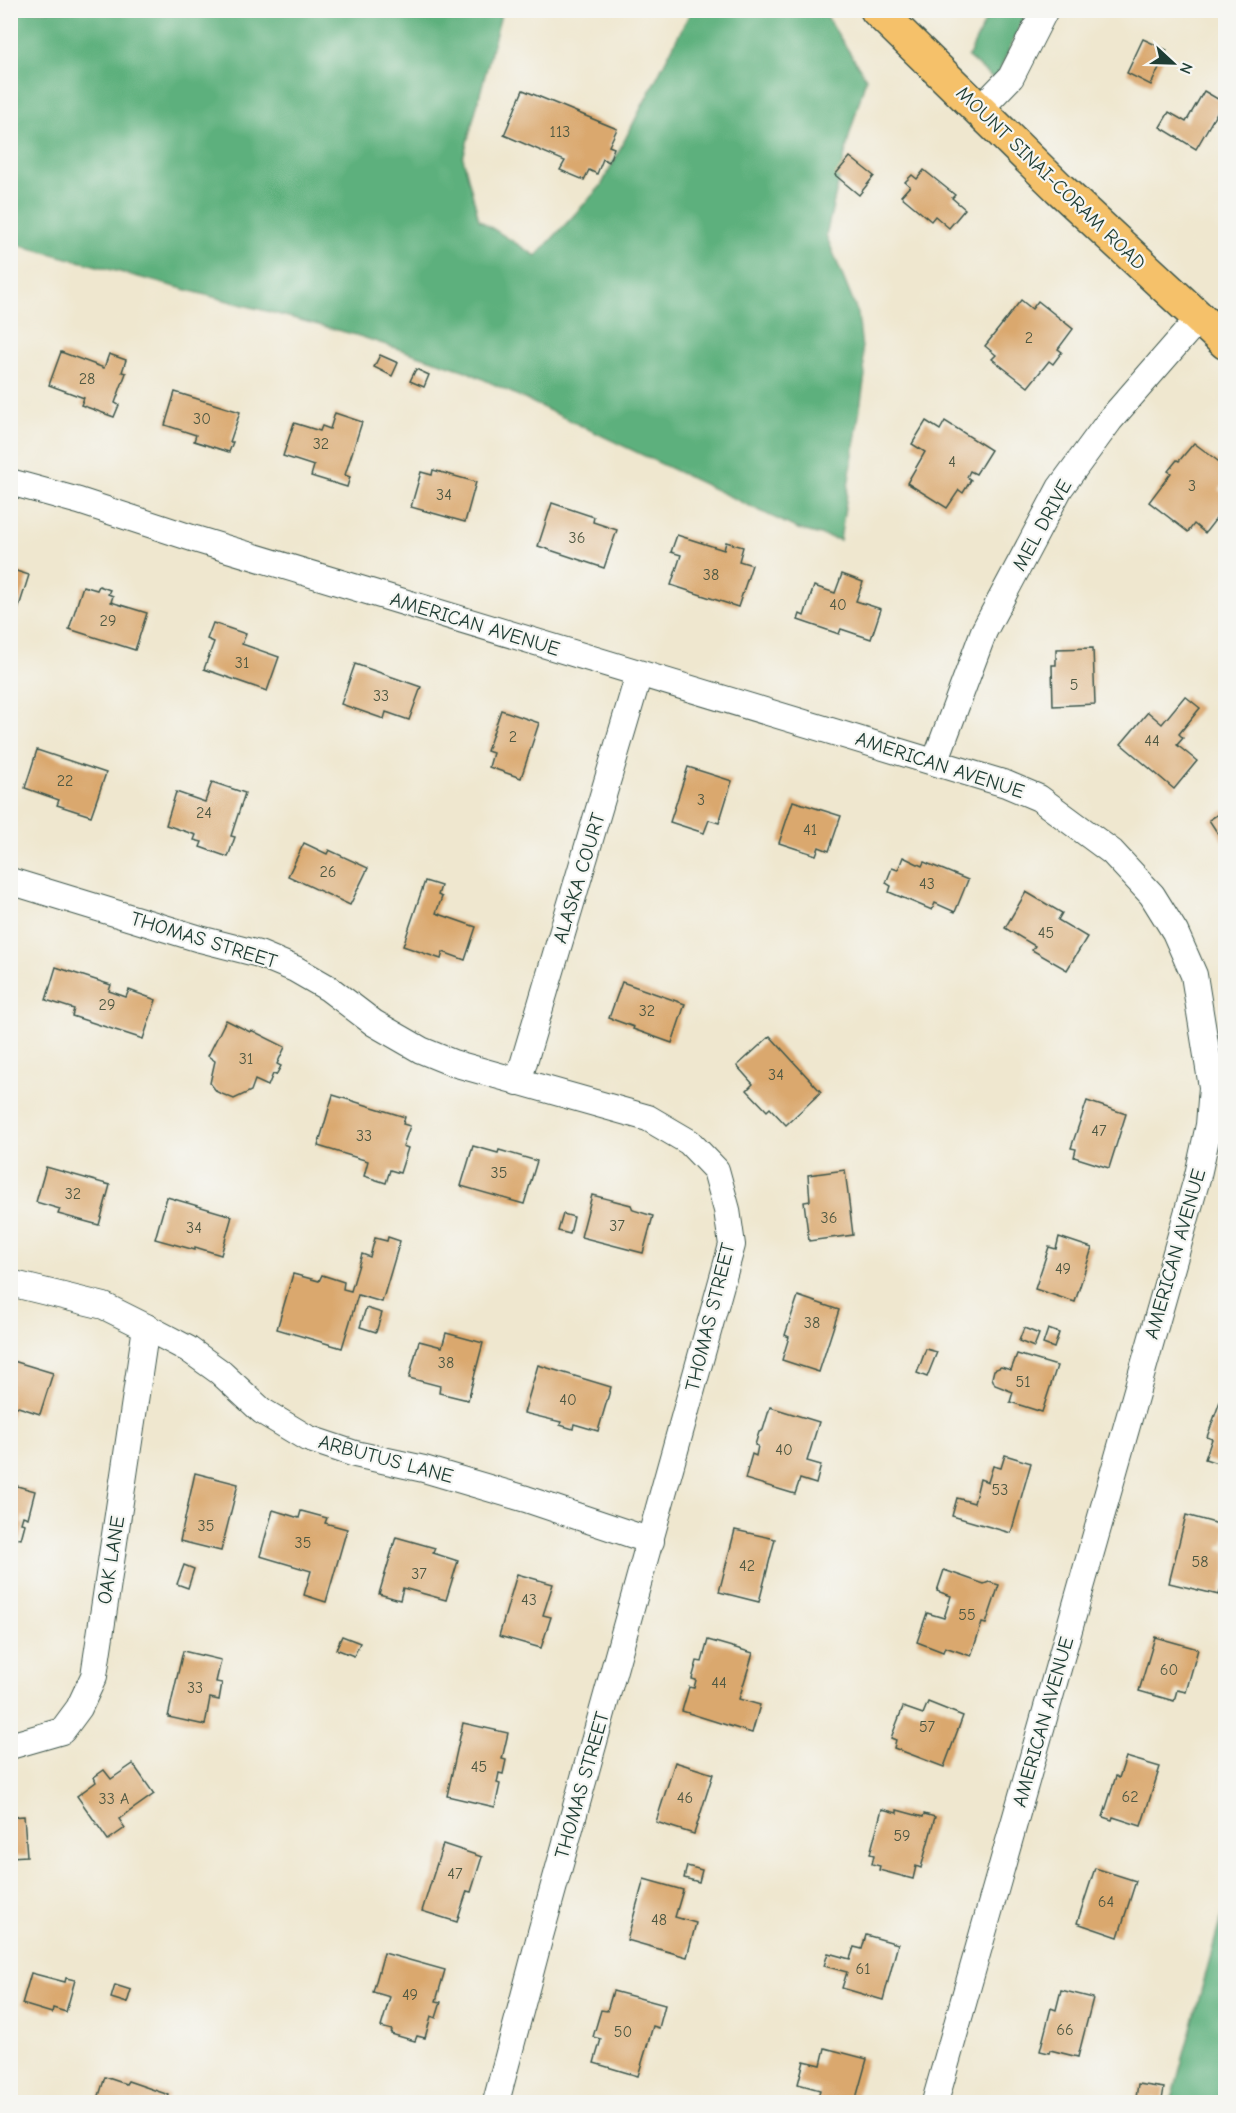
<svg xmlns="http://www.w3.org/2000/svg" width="1236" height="2113" font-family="'Comic Neue',sans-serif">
	<rect width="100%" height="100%" fill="#f6f6f2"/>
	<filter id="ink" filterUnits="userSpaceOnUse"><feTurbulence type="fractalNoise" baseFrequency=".0167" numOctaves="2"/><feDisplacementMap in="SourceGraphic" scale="12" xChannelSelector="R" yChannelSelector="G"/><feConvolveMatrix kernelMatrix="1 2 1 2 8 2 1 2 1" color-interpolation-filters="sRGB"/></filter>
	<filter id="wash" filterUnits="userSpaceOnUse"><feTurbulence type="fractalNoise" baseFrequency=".008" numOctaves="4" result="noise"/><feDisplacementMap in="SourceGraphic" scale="24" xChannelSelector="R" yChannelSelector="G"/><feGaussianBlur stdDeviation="1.35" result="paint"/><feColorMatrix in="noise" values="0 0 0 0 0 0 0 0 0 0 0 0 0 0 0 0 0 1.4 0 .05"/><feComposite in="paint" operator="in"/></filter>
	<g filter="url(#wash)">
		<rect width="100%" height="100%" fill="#efe7cf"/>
		<g fill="#5db07d" stroke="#3e7658" stroke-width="1.5">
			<polygon points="10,11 502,11 463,158 479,220 536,256 601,186 691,11 823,11 866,78 850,133 826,235 858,314 865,375 840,540 798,529 466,371 356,335 11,243"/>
			<polygon points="990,11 1027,11 995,80 968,57"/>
			<polygon points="1225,1903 1225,2102 1171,2102"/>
		</g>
		<g id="blocks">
			<g fill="#daa86e">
				<polygon points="1143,39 1167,50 1151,85 1127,73"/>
				<polygon points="523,90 617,129 609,146 614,148 609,162 603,159 597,174 589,170 584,180 560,170 565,161 504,135"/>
				<polygon points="1204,91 1223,102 1196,149 1160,127 1169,112 1186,122"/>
				<polygon points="850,157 874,176 859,195 835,175"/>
				<polygon points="924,170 955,195 952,198 965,209 949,228 935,216 931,221 901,196 910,186 905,182 912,175 917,179"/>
				<polygon points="1021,300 1032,309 1038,301 1073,329 1058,349 1062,352 1053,364 1049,361 1028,387 992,359 996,355 985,346"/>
				<polygon points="61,352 104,368 109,354 126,360 122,372 126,373 115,403 119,405 114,417 81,405 84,398 49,385"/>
				<polygon points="380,355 398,363 392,376 374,367"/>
				<polygon points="416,369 429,375 424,387 410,381"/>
				<polygon points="175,392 240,412 230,442 233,442 229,452 194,441 196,435 165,425"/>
				<polygon points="335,413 362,422 345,475 350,477 347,487 311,476 314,466 283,456 294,423 320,431 322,426 330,429"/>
				<polygon points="926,421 940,430 945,421 991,450 976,474 970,471 967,477 971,480 963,493 959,490 947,508 907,483 925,452 912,444"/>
				<polygon points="1194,443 1226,467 1226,482 1219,490 1226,495 1226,506 1205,533 1194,524 1188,532 1149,502 1171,473 1168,471 1177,460 1179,461"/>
				<polygon points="433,470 476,482 465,522 411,507 421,472 432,475"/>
				<polygon points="552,503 594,517 593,522 617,530 604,568 538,546"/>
				<polygon points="677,535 724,550 726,542 743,547 739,561 752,565 738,607 671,585 681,555 671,552"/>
				<polygon points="10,569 29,575 18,610 10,607"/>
				<polygon points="842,574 863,582 856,601 881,609 871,639 841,629 839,634 798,620 800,614 804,616 814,586 835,593"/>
				<polygon points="83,586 97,590 99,586 110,590 108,594 113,596 111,602 147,613 135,650 69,629"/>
				<polygon points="213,623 246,634 242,644 279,657 267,691 204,669 214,642 207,639"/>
				<polygon points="1093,648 1095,704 1053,706 1052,665 1056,665 1056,649"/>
				<polygon points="355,664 421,687 409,720 386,712 384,719 341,704"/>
				<polygon points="1185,696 1200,708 1179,734 1183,738 1177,745 1197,761 1174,789 1121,744 1148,712 1162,724"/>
				<polygon points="501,710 539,723 521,778 489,767 493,753 487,751"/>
				<polygon points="37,750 106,773 91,816 57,805 59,800 25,788"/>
				<polygon points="688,767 732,781 719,823 709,820 704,833 670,822"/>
				<polygon points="212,782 245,793 231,836 235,837 228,857 200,847 202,842 194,840 196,835 166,825 176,792 205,802"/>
				<polygon points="793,801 841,816 829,851 819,847 816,855 779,843"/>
				<polygon points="1226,809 1226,842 1224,843 1209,820"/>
				<polygon points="304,843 327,854 329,850 368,868 350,905 288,876"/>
				<polygon points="903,857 922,866 924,862 968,880 955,912 935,903 932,910 889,892 891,886 886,883 892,868 898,870"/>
				<polygon points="425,881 441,886 438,895 442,897 436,913 476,927 465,960 443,952 441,959 403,946"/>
				<polygon points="1026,892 1062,913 1058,920 1087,937 1067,970 1032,950 1035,946 1005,928"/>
				<polygon points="56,967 111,985 109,991 126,997 129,990 156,1000 143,1039 72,1016 74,1009 46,1000"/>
				<polygon points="622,982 685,1004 672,1043 633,1029 634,1027 609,1018"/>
				<polygon points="226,1020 250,1032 251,1030 285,1047 277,1064 281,1066 276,1075 273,1074 268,1086 255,1080 251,1091 234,1099 217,1092 210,1083 215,1061 208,1056"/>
				<polygon points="770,1036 821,1092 786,1125 770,1108 767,1111 747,1090 753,1084 737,1066"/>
				<polygon points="333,1095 405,1117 403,1124 410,1126 403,1146 408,1148 400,1173 390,1170 386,1183 364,1176 368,1161 318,1146"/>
				<polygon points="1087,1101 1126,1114 1109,1168 1074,1157 1076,1149 1071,1148"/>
				<polygon points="473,1146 498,1153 499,1150 537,1161 524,1204 461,1186"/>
				<polygon points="46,1167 110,1185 99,1225 58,1214 60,1209 36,1202"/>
				<polygon points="845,1170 853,1235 809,1241 804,1202 810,1201 808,1175"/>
				<polygon points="592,1195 631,1205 633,1210 653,1216 643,1253 581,1237"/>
				<polygon points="167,1197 232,1216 221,1255 195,1247 195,1250 155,1239"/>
				<polygon points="563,1214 574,1217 570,1234 558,1231"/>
				<polygon points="388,1237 400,1241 382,1302 358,1295 342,1348 277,1329 293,1274 319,1281 322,1275 344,1282 343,1289 351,1291 362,1254 370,1257 375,1238 387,1241"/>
				<polygon points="1059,1237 1092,1248 1075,1302 1035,1289 1049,1247 1056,1249"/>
				<polygon points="798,1296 839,1310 819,1372 782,1360 789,1337 785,1335"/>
				<polygon points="366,1308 382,1313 376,1332 360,1327"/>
				<polygon points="1024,1328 1039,1334 1034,1347 1019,1341"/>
				<polygon points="1048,1329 1059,1333 1054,1348 1043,1344"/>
				<polygon points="446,1333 483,1343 468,1400 439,1393 440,1386 409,1378 419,1341 442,1347"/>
				<polygon points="926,1349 937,1352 927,1377 917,1373"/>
				<polygon points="1017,1354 1057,1366 1042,1412 1010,1402 1013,1392 995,1385 992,1378 994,1370 1001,1367 1011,1370"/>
				<polygon points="10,1360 53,1373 40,1414 15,1406 10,1419"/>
				<polygon points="538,1365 611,1387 598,1431 574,1424 573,1429 560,1425 561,1422 524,1413"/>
				<polygon points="1222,1396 1226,1397 1226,1466 1205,1459 1212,1439 1207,1437"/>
				<polygon points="770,1407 819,1422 807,1461 821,1465 816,1484 800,1479 795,1494 745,1479 752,1454 756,1456 758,1446 755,1445 759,1432 763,1430"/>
				<polygon points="1005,1455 1031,1463 1011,1533 952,1516 957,1498 974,1503 980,1479 988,1482 993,1466 1001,1468"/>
				<polygon points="195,1473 238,1484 221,1551 180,1541"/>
				<polygon points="10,1484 35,1491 28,1518 23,1516 21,1523 25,1524 21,1539 16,1538 11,1557"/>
				<polygon points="273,1510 299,1518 301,1511 327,1518 325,1523 347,1529 326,1602 304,1595 311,1571 260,1556"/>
				<polygon points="1186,1515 1226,1526 1224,1545 1221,1544 1219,1550 1226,1552 1226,1572 1219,1595 1169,1583"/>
				<polygon points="735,1530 775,1539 759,1602 719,1592"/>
				<polygon points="396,1537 435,1548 433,1553 458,1561 446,1600 403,1588 400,1600 379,1594"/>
				<polygon points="184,1565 194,1569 188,1588 177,1584"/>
				<polygon points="944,1570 984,1584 989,1582 999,1585 986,1624 982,1623 971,1656 945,1647 943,1652 917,1642 927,1613 944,1618 951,1596 937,1591"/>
				<polygon points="517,1574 553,1584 543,1615 551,1617 541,1648 499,1636"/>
				<polygon points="342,1636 360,1643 354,1656 336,1649"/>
				<polygon points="1155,1637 1198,1649 1186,1692 1177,1690 1174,1701 1139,1691"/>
				<polygon points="708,1640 753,1653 739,1699 760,1705 752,1733 682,1711 689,1687 694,1688 696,1680 692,1679 697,1661 702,1662"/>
				<polygon points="183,1651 221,1660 216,1682 222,1683 219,1700 210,1698 205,1725 168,1717"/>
				<polygon points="928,1702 963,1716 944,1767 894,1748 896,1740 891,1738 903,1707 923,1714"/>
				<polygon points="463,1723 508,1733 502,1759 506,1760 503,1774 499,1773 497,1783 500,1784 495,1807 447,1796"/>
				<polygon points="1126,1757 1160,1767 1141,1826 1113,1817 1112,1820 1103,1817 1116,1776 1119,1778"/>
				<polygon points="675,1762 713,1774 694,1834 656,1822"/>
				<polygon points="133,1764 154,1794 119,1819 125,1828 108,1840 77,1796 96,1782 94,1777 104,1770 111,1779"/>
				<polygon points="882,1809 897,1813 897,1810 923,1817 924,1814 935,1817 921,1868 916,1866 913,1879 879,1870 880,1866 872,1864 874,1855 870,1854"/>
				<polygon points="24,1816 27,1856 10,1857 10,1817"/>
				<polygon points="443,1844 482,1857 471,1892 467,1891 457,1922 422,1911"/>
				<polygon points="687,1866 702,1870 699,1882 684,1878"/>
				<polygon points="1095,1868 1136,1881 1118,1937 1077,1923"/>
				<polygon points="644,1879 683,1890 675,1917 696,1923 687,1957 627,1940"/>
				<polygon points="866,1935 898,1944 883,2000 842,1988 847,1972 824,1966 828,1953 850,1959 854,1947 862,1949"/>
				<polygon points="384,1953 445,1970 436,2001 441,2002 436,2018 431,2016 425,2038 417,2036 415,2041 391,2034 392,2030 381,2027 390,1997 373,1992"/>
				<polygon points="31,1973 65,1982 66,1978 75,1980 66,2012 53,2008 52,2013 22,2004"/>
				<polygon points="115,1985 131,1990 127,2003 111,1998"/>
				<polygon points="1061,1990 1093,1998 1078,2057 1050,2050 1049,2053 1040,2051 1051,2008 1056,2010"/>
				<polygon points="613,1991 665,2005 659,2028 653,2026 638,2076 594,2063 601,2039 593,2037 601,2010 607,2011"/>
				<polygon points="825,2048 867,2059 855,2102 817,2102 820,2090 798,2084 804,2061 821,2065"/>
				<polygon points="105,2077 126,2084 128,2081 169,2095 167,2102 97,2102"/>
				<polygon points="1138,2084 1164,2088 1162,2100 1151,2098 1150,2101 1136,2098"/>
			</g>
		</g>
	</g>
	<g filter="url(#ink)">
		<use href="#blocks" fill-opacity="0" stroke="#3e564b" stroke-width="1.5"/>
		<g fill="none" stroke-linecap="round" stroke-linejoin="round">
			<g stroke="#3e564b" stroke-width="28">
				<g id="minor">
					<polyline points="979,110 1011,77 1045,10"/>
					<polyline points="10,482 79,501 195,539 1006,784 1039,798 1112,852 1152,895 1175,932 1194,975 1212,1087 1209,1125 1198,1175 935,2102"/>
					<polyline points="935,762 984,631 1060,488 1110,420 1199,318"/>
					<polyline points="10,881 200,939 259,954 295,969 328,988 374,1023 421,1050 453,1063 648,1118 689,1142 716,1170 727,1210 732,1245 540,1936 496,2102"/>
					<polyline points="518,1082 639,674"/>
					<polyline points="10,1283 104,1306 146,1327 188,1349 220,1372 262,1411 307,1438 355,1454 424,1469 526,1499 651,1541"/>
					<polyline points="10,1746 62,1731 79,1708 94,1676 146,1327"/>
				</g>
			</g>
			<g stroke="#3e564b" stroke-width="36">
				<polyline id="major" points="877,10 1059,188 1226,343"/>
			</g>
			<use href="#minor" stroke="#fff" stroke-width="26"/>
			<use href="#major" stroke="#f5c16b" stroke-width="33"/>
		</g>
	</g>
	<g text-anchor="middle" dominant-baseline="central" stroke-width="4.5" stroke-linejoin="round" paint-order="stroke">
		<g font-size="16" fill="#4e5842">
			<text x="560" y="132">113</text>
			<text x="1029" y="338">2</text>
			<text x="87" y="379">28</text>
			<text x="202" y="419">30</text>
			<text x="321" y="444">32</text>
			<text x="952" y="462">4</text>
			<text x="1192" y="486">3</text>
			<text x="444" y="495">34</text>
			<text x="577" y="538">36</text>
			<text x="711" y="575">38</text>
			<text x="838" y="605">40</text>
			<text x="108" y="621">29</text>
			<text x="242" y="663">31</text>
			<text x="1074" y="685">5</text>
			<text x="381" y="696">33</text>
			<text x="513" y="737">2</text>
			<text x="1152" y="741">44</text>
			<text x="65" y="781">22</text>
			<text x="701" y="800">3</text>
			<text x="204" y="813">24</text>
			<text x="810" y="830">41</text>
			<text x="328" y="872">26</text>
			<text x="927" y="884">43</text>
			<text x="1046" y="933">45</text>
			<text x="107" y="1005">29</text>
			<text x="647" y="1011">32</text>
			<text x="246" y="1059">31</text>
			<text x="776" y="1075">34</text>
			<text x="1099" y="1131">47</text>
			<text x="364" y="1136">33</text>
			<text x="499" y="1173">35</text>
			<text x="73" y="1194">32</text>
			<text x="829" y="1218">36</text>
			<text x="617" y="1226">37</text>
			<text x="194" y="1228">34</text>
			<text x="1063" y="1269">49</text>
			<text x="812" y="1323">38</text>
			<text x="446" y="1363">38</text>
			<text x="1023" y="1382">51</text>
			<text x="568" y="1400">40</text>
			<text x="784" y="1450">40</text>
			<text x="1000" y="1490">53</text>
			<text x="206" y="1526">35</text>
			<text x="303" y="1543">35</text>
			<text x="1200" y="1562">58</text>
			<text x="747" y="1566">42</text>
			<text x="419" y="1574">37</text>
			<text x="529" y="1600">43</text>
			<text x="967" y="1615">55</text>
			<text x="1169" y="1670">60</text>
			<text x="719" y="1683">44</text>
			<text x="195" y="1688">33</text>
			<text x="927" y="1727">57</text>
			<text x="479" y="1767">45</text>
			<text x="1130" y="1797">62</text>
			<text x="685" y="1798">46</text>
			<text x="114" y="1799">33 A</text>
			<text x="902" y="1836">59</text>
			<text x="455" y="1874">47</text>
			<text x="1106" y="1902">64</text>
			<text x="659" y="1920">48</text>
			<text x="863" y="1969">61</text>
			<text x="410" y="1995">49</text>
			<text x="1065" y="2030">66</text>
			<text x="623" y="2032">50</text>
		</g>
		<g font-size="20" fill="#1f3d34" stroke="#f6f6f2">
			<text transform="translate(1051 178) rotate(44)">MOUNT SINAI-CORAM ROAD</text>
			<text transform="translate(1042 525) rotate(-61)">MEL DRIVE</text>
			<text transform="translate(475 624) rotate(17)">AMERICAN AVENUE</text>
			<text transform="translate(940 765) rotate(18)">AMERICAN AVENUE</text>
			<text transform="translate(579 878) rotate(-73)">ALASKA COURT</text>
			<text transform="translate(204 940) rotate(17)">THOMAS STREET</text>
			<text transform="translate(1175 1254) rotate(-74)">AMERICAN AVENUE</text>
			<text transform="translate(710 1317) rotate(-76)">THOMAS STREET</text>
			<text transform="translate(386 1459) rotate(15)">ARBUTUS LANE</text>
			<text transform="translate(111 1560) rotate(-81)">OAK LANE</text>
			<text transform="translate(1043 1722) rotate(-74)">AMERICAN AVENUE</text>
			<text transform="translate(582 1785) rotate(-74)">THOMAS STREET</text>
		</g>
	</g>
	<rect width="1236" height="2113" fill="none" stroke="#f6f6f2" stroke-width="36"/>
	<g transform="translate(1173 63) rotate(112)" stroke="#f6f6f2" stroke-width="4.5" paint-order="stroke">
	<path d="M0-4.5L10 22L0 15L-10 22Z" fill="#1f3d34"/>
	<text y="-9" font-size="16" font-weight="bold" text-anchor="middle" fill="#1f3d34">N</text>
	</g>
</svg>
